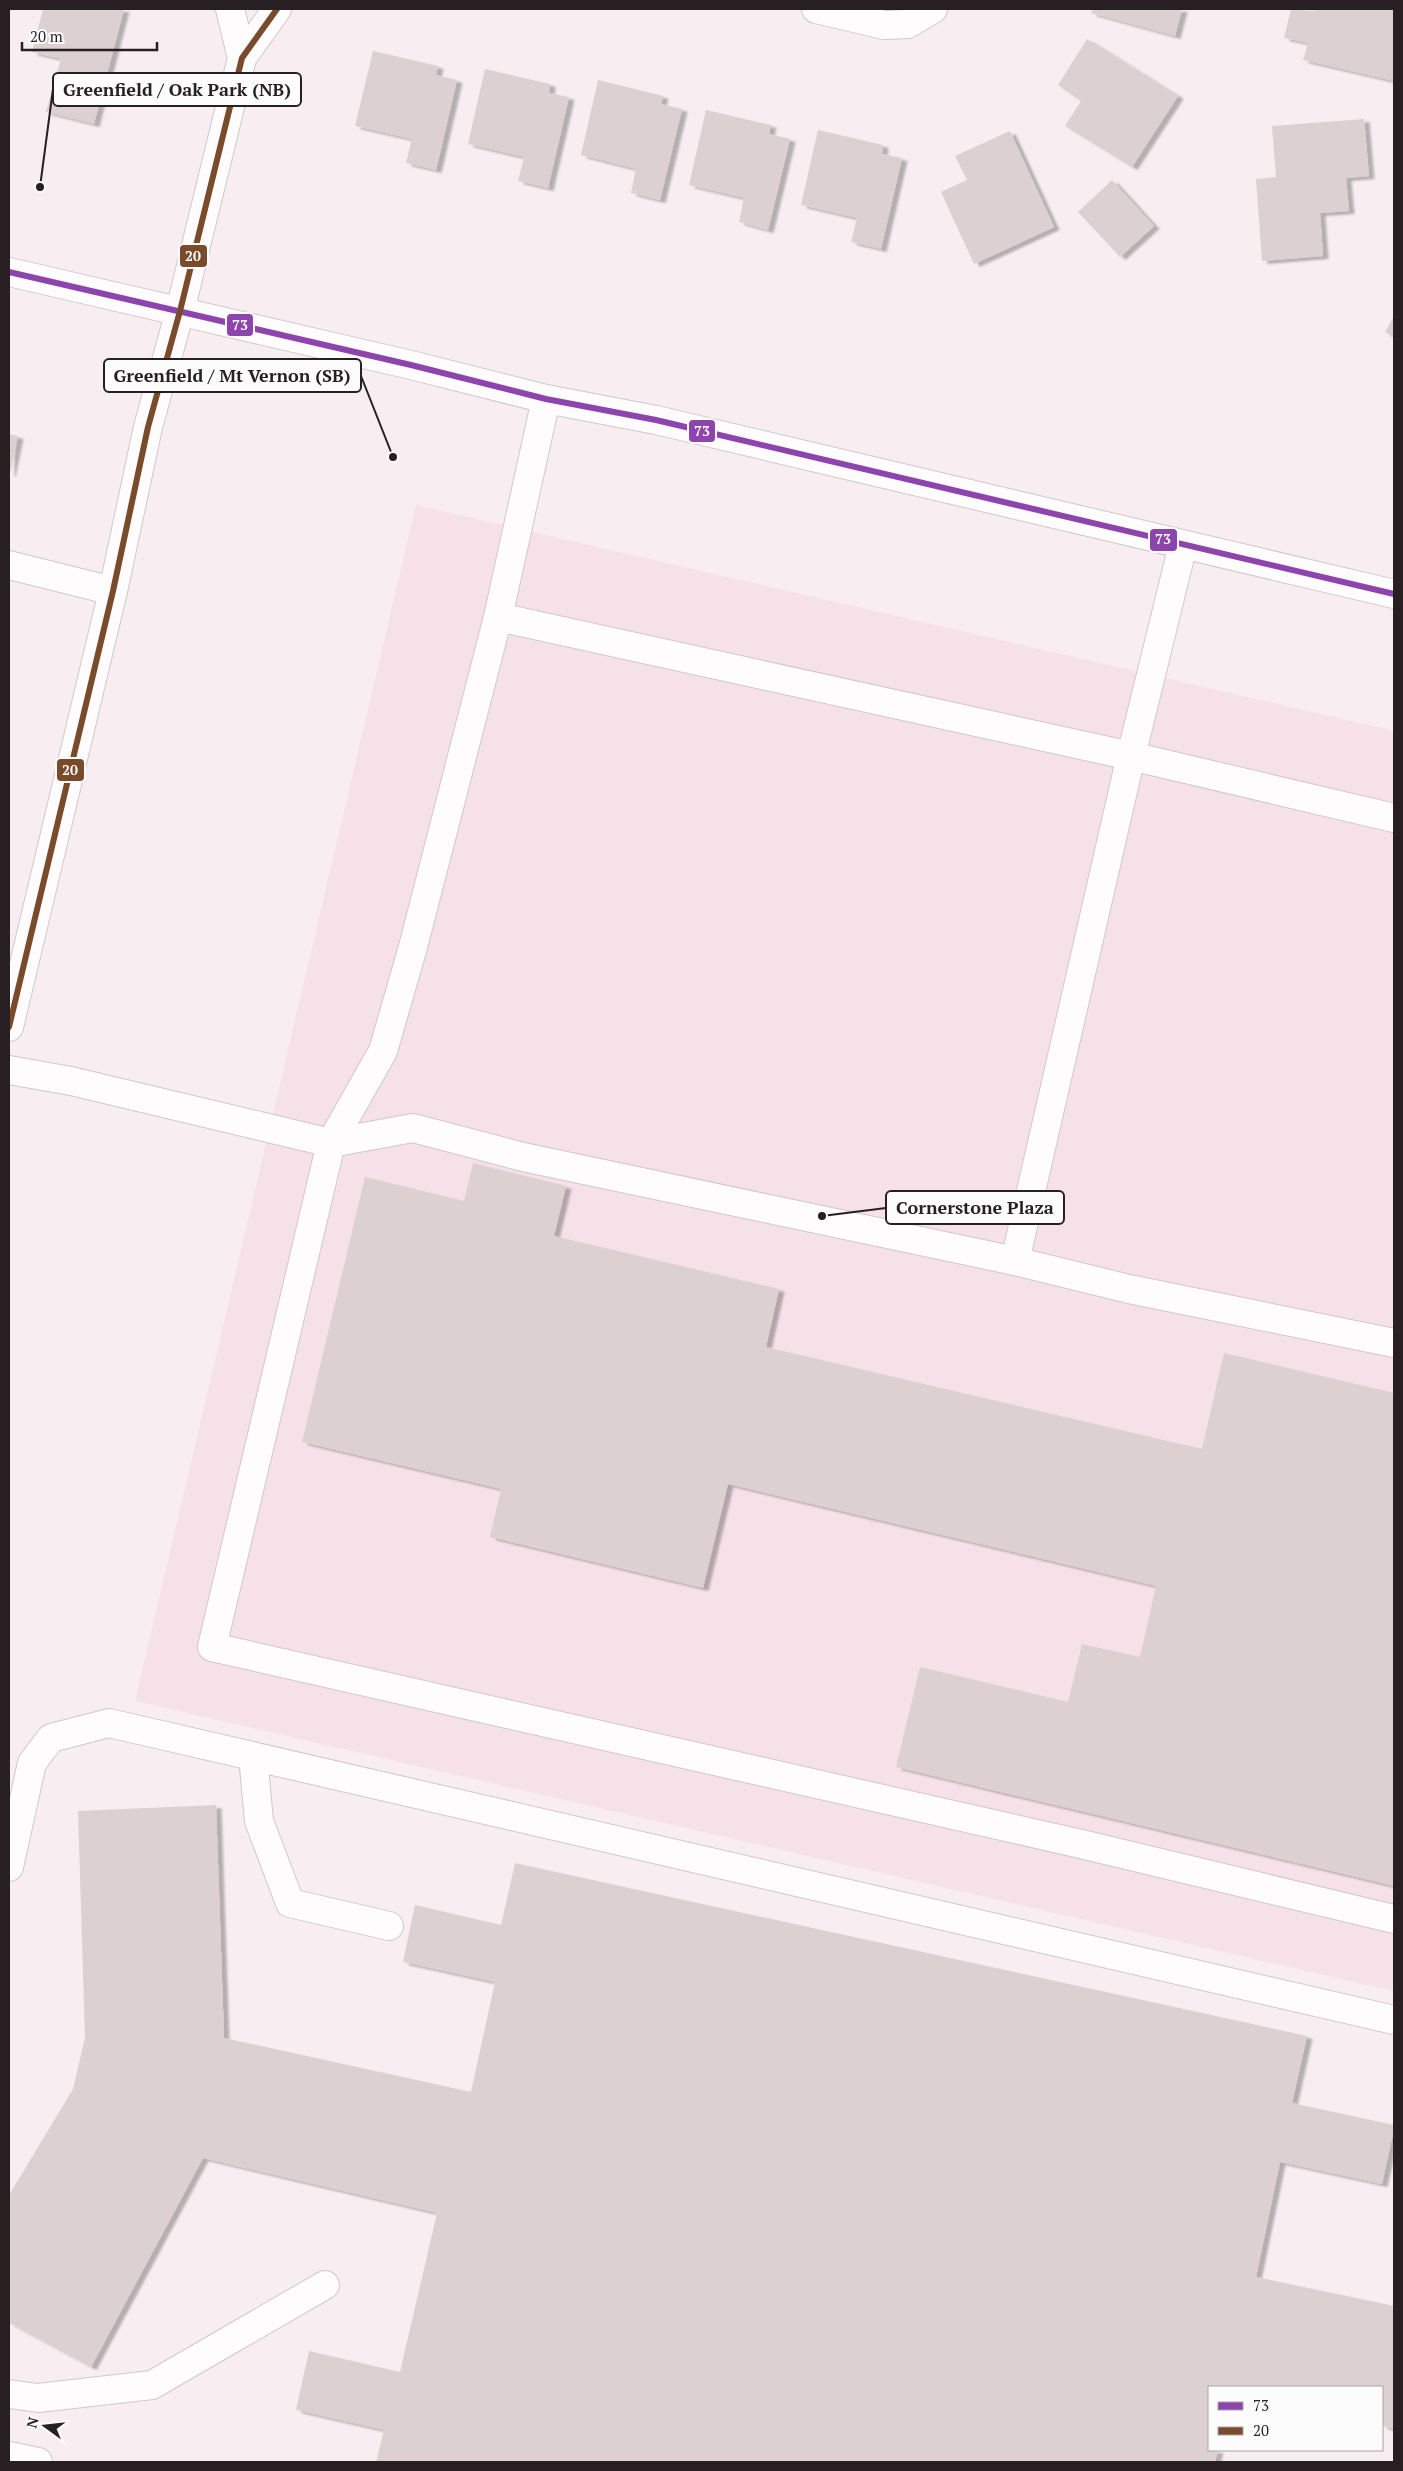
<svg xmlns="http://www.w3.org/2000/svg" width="1403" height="2471" font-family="'PT Serif',serif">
	<defs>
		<filter id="shadow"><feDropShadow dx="5.5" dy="3" stdDeviation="1" flood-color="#0004"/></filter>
	</defs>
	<rect width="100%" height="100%" fill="#f8edf0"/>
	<polygon fill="#f7e1e8" points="416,505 1394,731 1394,1991 135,1701"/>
	<g fill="#dcd0d1" filter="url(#shadow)">
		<polygon points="43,9 124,9 94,124 46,112 61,59 32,52"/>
		<polygon points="1093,9 1182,9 1175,36 1091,13"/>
		<polygon points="1291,9 1314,11 1315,9 1394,9 1394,81 1303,60 1308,43 1284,38"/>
		<polygon points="1087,39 1178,96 1132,167 1065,126 1081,101 1058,85"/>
		<polygon points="373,51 438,66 436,75 457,80 436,170 406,163 412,139 355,126"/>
		<polygon points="485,69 550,84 549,93 569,97 548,188 518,181 524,157 468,144"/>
		<polygon points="598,80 663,96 661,104 682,109 660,200 631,193 636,169 581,155"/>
		<polygon points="706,110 771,125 769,134 790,139 768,230 739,222 744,198 689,185"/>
		<polygon points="1364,119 1369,176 1346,178 1349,211 1320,213 1323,256 1262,261 1256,179 1276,177 1272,126"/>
		<polygon points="818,130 883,145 882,154 902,158 881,249 851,242 857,218 801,205"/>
		<polygon points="1010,131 1054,227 974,264 941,192 967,180 955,156"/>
		<polygon points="1112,180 1154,226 1120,257 1078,212"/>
		<polygon points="1394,316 1394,338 1385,332"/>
		<polygon points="9,434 18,436 10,474 9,474"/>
		<polygon points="473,1163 566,1186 554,1236 779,1289 766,1347 1202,1449 1224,1353 1394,1393 1394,1886 896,1767 920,1667 1068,1702 1082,1644 1140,1657 1156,1586 728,1484 703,1588 490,1537 501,1489 302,1442 365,1177 464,1201"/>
		<polygon points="216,1805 224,2038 471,2092 495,1982 403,1962 415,1905 501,1925 515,1863 1307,2036 1292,2103 1394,2125 1394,2129 1382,2184 1280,2162 1256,2277 1394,2306 1394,2429 1382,2426 1382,2387 1209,2387 1209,2450 1218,2450 1215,2462 376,2462 384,2430 296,2410 309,2351 400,2372 437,2213 203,2158 91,2367 9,2323 9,2195 73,2089 85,2038 78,1811"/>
	</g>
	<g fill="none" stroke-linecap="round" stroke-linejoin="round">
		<g stroke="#d1c8cb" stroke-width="30">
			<g id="lane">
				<polyline points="9,565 113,591"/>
				<polyline points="498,617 1131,756 1394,818"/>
				<polyline points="9,1070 71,1081 331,1143 383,1051 413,947 498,617 546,399"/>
				<polyline points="1015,1261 1131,756 1183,545"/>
				<polyline points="1394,1343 1129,1289 1015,1261 523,1157 413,1128 331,1143 212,1647 1081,1844 1394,1919"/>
				<polyline points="253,1756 259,1821 290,1903 389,1926"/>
				<polyline points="9,1867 32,1763 51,1738 109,1723 1394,2020"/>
				<polyline points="9,2394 38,2398 152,2385 325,2285"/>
			</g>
		</g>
		<g stroke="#d1c8cb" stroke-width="30">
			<g id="street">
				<polyline points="816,9 884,25 908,24 933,9"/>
				<polyline points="9,2456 38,2462"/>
			</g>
		</g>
		<g stroke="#d1c8cb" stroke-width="30">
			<g id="secondary">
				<polyline points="230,9 242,58"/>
				<polyline points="9,272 411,365 546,399 656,420 1394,594"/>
				<polyline points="9,1027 113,591 148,427 180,311 242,58 277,9"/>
			</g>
		</g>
		<use href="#lane" stroke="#fefcfd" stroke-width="28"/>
		<use href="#street" stroke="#fefcfd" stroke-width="28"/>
		<use href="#secondary" stroke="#fefcfd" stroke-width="28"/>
		<g stroke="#fcfcfc" stroke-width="10">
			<polyline id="bus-1" points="9,272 411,365 546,399 656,420 1394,594"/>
		</g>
		<g stroke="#fcfcfc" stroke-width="10">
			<polyline id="bus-2" points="9,1027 113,591 148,427 180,311 242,58 277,9"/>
		</g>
		<use href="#bus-1" stroke="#8e44ad" stroke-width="6"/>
		<use href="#bus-2" stroke="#7a4b2a" stroke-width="6"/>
	</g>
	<path fill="none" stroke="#281f22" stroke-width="2" d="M40 187L53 89M393 457L361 376M822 1216L886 1208"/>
	<g fill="#281f22" stroke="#fcfcfc" stroke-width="2">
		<circle cx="40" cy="187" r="5"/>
		<circle cx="393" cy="457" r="5"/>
		<circle cx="822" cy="1216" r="5"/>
	</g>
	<g fill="#fcfcfc" stroke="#281f22" stroke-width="2">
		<rect x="53" y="73" width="248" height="33" rx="5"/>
		<rect x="104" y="359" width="257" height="33" rx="5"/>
		<rect x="886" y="1191" width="178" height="33" rx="5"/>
	</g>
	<g font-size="18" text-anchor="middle" font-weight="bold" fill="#281f22">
		<text x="177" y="96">Greenfield / Oak Park (NB)</text>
		<text x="232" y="382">Greenfield / Mt Vernon (SB)</text>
		<text x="975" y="1214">Cornerstone Plaza</text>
	</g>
	<g stroke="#fcfcfc" stroke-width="2">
		<rect x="179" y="244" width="29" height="24" rx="5" fill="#7a4b2a"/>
		<rect x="226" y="313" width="28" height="24" rx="5" fill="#8e44ad"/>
		<rect x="688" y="419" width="28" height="24" rx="5" fill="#8e44ad"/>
		<rect x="1149" y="528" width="29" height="24" rx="5" fill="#8e44ad"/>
		<rect x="56" y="758" width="29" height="24" rx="5" fill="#7a4b2a"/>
	</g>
	<g font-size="14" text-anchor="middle" font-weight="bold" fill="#fff">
		<text x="193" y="261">20</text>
		<text x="240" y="330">73</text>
		<text x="702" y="436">73</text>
		<text x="1163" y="544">73</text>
		<text x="70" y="775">20</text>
	</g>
	<rect width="1403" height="2471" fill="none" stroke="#281f22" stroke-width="20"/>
	<rect x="1208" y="2386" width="175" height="65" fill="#fcfcfc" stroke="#a7a4a5"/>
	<rect x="1218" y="2402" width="25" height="8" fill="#8e44ad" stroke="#a7a4a5"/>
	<text x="1253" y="2411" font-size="15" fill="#281f22">73</text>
	<rect x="1218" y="2427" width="25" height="8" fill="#7a4b2a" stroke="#a7a4a5"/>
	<text x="1253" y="2436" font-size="15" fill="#281f22">20</text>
	<g transform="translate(45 2426) rotate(285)" stroke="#fcfcfc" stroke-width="4" paint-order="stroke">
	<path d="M0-4L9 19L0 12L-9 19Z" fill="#281f22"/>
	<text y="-8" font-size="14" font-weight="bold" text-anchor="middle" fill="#281f22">N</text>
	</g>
	<path d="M22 42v8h135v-8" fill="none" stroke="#281f22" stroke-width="2.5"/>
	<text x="30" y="42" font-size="15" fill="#281f22" stroke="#fcfcfc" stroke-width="4" paint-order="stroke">20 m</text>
</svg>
